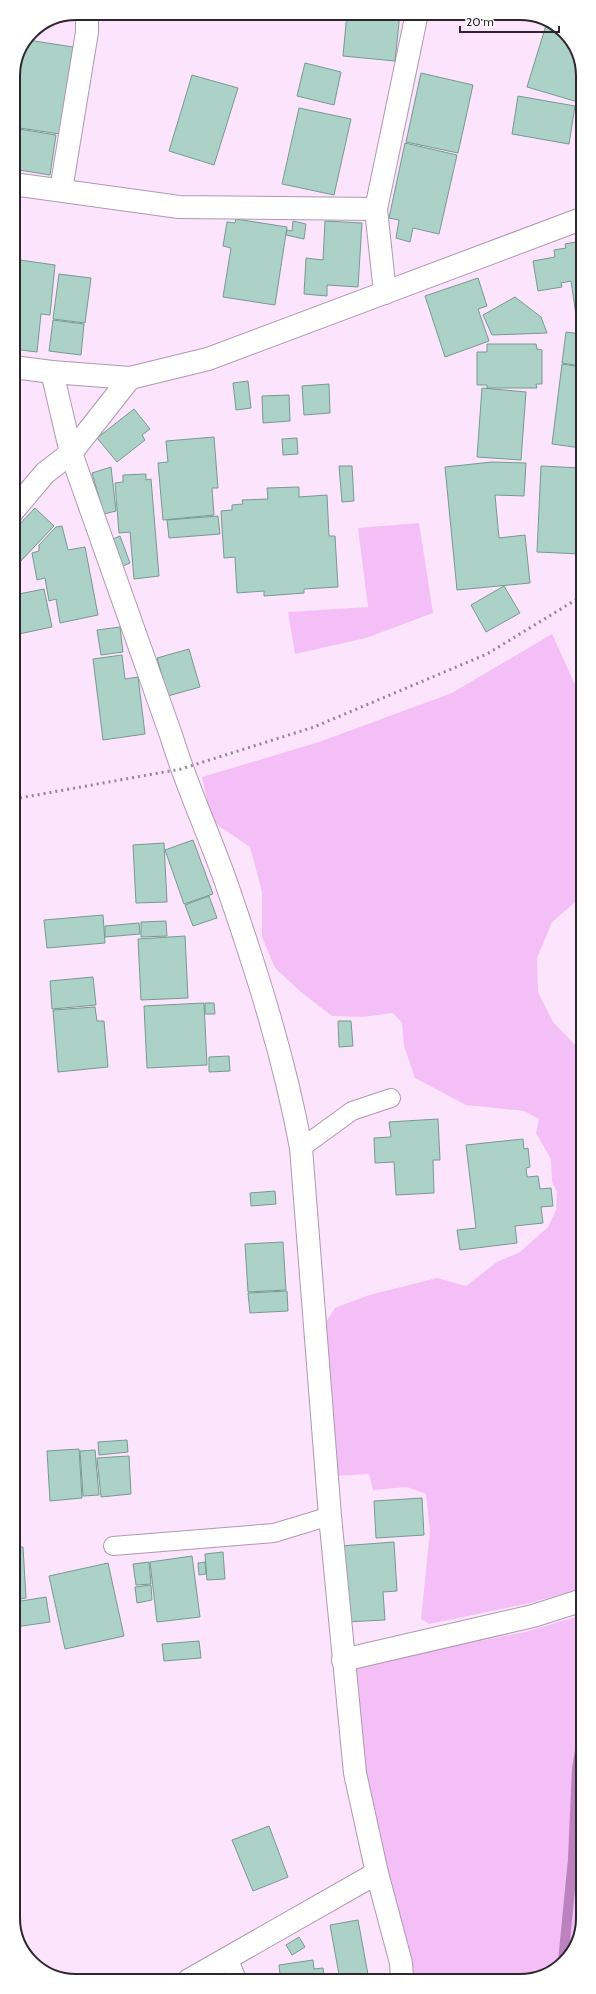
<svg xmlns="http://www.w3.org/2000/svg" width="596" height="1994" font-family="Cabin,sans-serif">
	<rect width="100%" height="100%" fill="#fce4fd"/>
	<g fill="#f4bff7">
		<polygon points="419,523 433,613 366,638 295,654 288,612 368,607 358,528"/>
		<polygon points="552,634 582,700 582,894 579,899 552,922 537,958 538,992 553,1022 582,1052 583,1588 530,1603 429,1624 421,1619 430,1531 426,1494 407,1487 373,1490 369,1474 334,1476 322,1328 335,1308 369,1295 437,1278 466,1286 497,1262 520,1252 548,1227 556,1210 557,1192 552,1182 551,1159 536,1133 539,1119 524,1111 466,1105 415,1078 404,1046 402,1023 393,1013 363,1017 332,1016 302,993 275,968 262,937 262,892 250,847 219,826 211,818 202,777 319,742 452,693"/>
		<polygon points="583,1615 583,1919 570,1957 536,1979 410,1979 410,1963 365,1773 353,1666 525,1632"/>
	</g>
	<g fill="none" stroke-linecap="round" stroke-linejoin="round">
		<polyline stroke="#bb82bf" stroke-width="10" points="563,1961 573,1859 577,1768 583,1733"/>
	</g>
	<g fill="#acd1c6" stroke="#769a8f">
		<polygon points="347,13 400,13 395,61 343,56"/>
		<polygon points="547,22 562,28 581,60 581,94 578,102 527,87"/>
		<polygon points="28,40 73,47 60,134 13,127 13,103 20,59"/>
		<polygon points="305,63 341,72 334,105 297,96"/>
		<polygon points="18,64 13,94 13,75"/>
		<polygon points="421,73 473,85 458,153 406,142"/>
		<polygon points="192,75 238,88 214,165 169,151"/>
		<polygon points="518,96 575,106 569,144 512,134"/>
		<polygon points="299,108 351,119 334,195 282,184"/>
		<polygon points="13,128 56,135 50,175 13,169"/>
		<polygon points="405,143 457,155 439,234 413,228 410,242 396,238 399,220 389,218"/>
		<polygon points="236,219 287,227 275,305 223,297 231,248 223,246 227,222 235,223"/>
		<polygon points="293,221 306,224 304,239 286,235 287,230 292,231"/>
		<polygon points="325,221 362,223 358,287 327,285 327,296 304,294 306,258 323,260"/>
		<polygon points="581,241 581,321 577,322 571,281 561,283 562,287 538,291 533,261 555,257 554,250 566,248 565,244"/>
		<polygon points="13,259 55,265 50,315 41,314 37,352 13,349"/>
		<polygon points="59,274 91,278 85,323 53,319"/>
		<polygon points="478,278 487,306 478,309 489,341 445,357 425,296"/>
		<polygon points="515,297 541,317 547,333 492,335 483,315"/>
		<polygon points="53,320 84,324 81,355 49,351"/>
		<polygon points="566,332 581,334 581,366 562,363"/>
		<polygon points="487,344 536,344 537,349 542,350 542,384 536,384 537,388 487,388 487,385 477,385 477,352 487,352"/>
		<polygon points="562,364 581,367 581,448 552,444"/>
		<polygon points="248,381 251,408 236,410 233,383"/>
		<polygon points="329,384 330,413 304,415 302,386"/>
		<polygon points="482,388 526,392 521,460 477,457"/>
		<polygon points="289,395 290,421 263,423 262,396"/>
		<polygon points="134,409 150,429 142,435 145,440 117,462 97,438"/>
		<polygon points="214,437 218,488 212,488 214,515 163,520 158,463 168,462 166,441"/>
		<polygon points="297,438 298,454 283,455 282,439"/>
		<polygon points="492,462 526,463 524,496 495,495 499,538 525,535 530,583 457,590 445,467"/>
		<polygon points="339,466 352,466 354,501 342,502"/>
		<polygon points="541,466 581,468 581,554 537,552"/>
		<polygon points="111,467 116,511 104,514 92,473"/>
		<polygon points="146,474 146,480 151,479 159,576 134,579 130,532 119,533 115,483 123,482 123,475"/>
		<polygon points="299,487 299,497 327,495 329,536 335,536 338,587 304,589 304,593 264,596 264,591 237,593 235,557 224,558 221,511 232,510 232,505 243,504 242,500 268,499 267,488"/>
		<polygon points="35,508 54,526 19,563 14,558 14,530"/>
		<polygon points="218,516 220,534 169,538 167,520"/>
		<polygon points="62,526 68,550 85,547 98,615 60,623 56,599 49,601 45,578 37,580 32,553 39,551 39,545 56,527"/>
		<polygon points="120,536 130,563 123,566 113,539"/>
		<polygon points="504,586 520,613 486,632 471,605"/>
		<polygon points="44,589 52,627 14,635 14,595"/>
		<polygon points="120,627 123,652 101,655 97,630"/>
		<polygon points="189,649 200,687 168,696 157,658"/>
		<polygon points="122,655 125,679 138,677 145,734 103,740 93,659"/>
		<polygon points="193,840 213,894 184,904 165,850"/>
		<polygon points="164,843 167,902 136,903 133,845"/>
		<polygon points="209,896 217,918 193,926 185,905"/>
		<polygon points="103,915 105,943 47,948 44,920"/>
		<polygon points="166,921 167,936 141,937 141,922"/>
		<polygon points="139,923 140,934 105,937 105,926"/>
		<polygon points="185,936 188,998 141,1000 138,939"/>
		<polygon points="93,977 96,1005 52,1009 50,981"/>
		<polygon points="204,1003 207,1065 147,1068 144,1006"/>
		<polygon points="205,1003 214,1003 215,1014 205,1014"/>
		<polygon points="95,1007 97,1021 104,1021 108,1067 58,1072 53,1010"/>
		<polygon points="338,1021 351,1021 353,1046 339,1047"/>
		<polygon points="229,1056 230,1071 209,1072 209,1057"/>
		<polygon points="438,1119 440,1160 433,1160 434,1193 396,1195 394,1162 375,1163 374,1138 391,1137 389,1122"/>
		<polygon points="523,1139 524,1149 528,1148 530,1167 526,1168 527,1177 538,1176 540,1189 551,1188 553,1206 541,1207 543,1223 515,1226 517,1243 460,1250 457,1230 476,1228 466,1145"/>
		<polygon points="275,1191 276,1204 251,1206 250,1193"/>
		<polygon points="283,1242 286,1290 248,1292 245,1244"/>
		<polygon points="287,1291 288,1311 250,1313 248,1293"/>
		<polygon points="127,1440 128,1452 99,1455 98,1442"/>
		<polygon points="79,1449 82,1498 50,1501 47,1451"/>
		<polygon points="95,1450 99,1495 83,1496 80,1451"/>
		<polygon points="129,1456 131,1494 101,1497 97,1458"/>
		<polygon points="422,1498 424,1535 376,1538 374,1501"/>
		<polygon points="394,1542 397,1591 383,1592 385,1620 345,1622 340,1546"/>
		<polygon points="15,1547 23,1547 26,1598 15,1600"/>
		<polygon points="223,1552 225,1579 207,1580 205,1554"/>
		<polygon points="192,1556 200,1617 157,1622 150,1562"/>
		<polygon points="149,1562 151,1584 136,1585 133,1564"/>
		<polygon points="205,1562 206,1574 199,1575 198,1563"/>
		<polygon points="108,1563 124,1636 65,1649 49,1576"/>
		<polygon points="151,1585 152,1600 137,1603 135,1587"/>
		<polygon points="46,1597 50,1622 15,1627 15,1602"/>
		<polygon points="199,1641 201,1658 164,1661 162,1644"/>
		<polygon points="269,1826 288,1877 253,1891 232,1840"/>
		<polygon points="358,1920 369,1980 340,1980 330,1925"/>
		<polygon points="299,1937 305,1947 292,1955 286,1945"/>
		<polygon points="313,1960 314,1969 323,1968 325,1980 269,1980 268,1975 280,1974 279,1965"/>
	</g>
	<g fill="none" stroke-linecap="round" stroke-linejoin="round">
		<g stroke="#af98b0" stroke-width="20">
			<g id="service">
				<polyline points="301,1148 352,1111 391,1098"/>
				<polyline points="113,1546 274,1533 330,1516"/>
				<polyline points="228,1957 237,1980"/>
			</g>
		</g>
		<g stroke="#af98b0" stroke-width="24">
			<g id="minor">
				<polyline points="13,184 179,207 376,209"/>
				<polyline points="61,190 87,32 87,13"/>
				<polyline points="385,293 376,209 417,13"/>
				<polyline points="13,367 52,372 130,378 208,359 581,219"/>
				<path d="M52,372L71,453L172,738C188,791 212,840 229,891C258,975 285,1061 301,1148L330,1516L355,1773L377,1873L401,1963L402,1979"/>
				<polyline points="13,511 45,473 71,453 130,378"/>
				<polyline points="343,1660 533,1616 583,1600"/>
				<polyline points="189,1980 377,1873"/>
			</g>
		</g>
		<use href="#service" stroke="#fff" stroke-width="18"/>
		<use href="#minor" stroke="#fff" stroke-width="22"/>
		<polyline stroke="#968597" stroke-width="3" stroke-dasharray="2 4" stroke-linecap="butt" points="14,799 181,769 314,727 487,654 582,596"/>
	</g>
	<path d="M0 0H596V1994H0ZM76 20H520A56 56 0 0 1 576 76V1918A56 56 0 0 1 520 1974H76A56 56 0 0 1 20 1918V76A56 56 0 0 1 76 20Z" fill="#fff" fill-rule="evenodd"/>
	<path fill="none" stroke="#2e252f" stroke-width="2" d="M76 20H520A56 56 0 0 1 576 76V1918A56 56 0 0 1 520 1974H76A56 56 0 0 1 20 1918V76A56 56 0 0 1 76 20Z"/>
	<path d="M460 26v6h99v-6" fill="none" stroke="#2e252f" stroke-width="2"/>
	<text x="466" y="26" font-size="12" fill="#2e252f" stroke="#ffffff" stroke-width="3" paint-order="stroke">20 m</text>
</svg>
